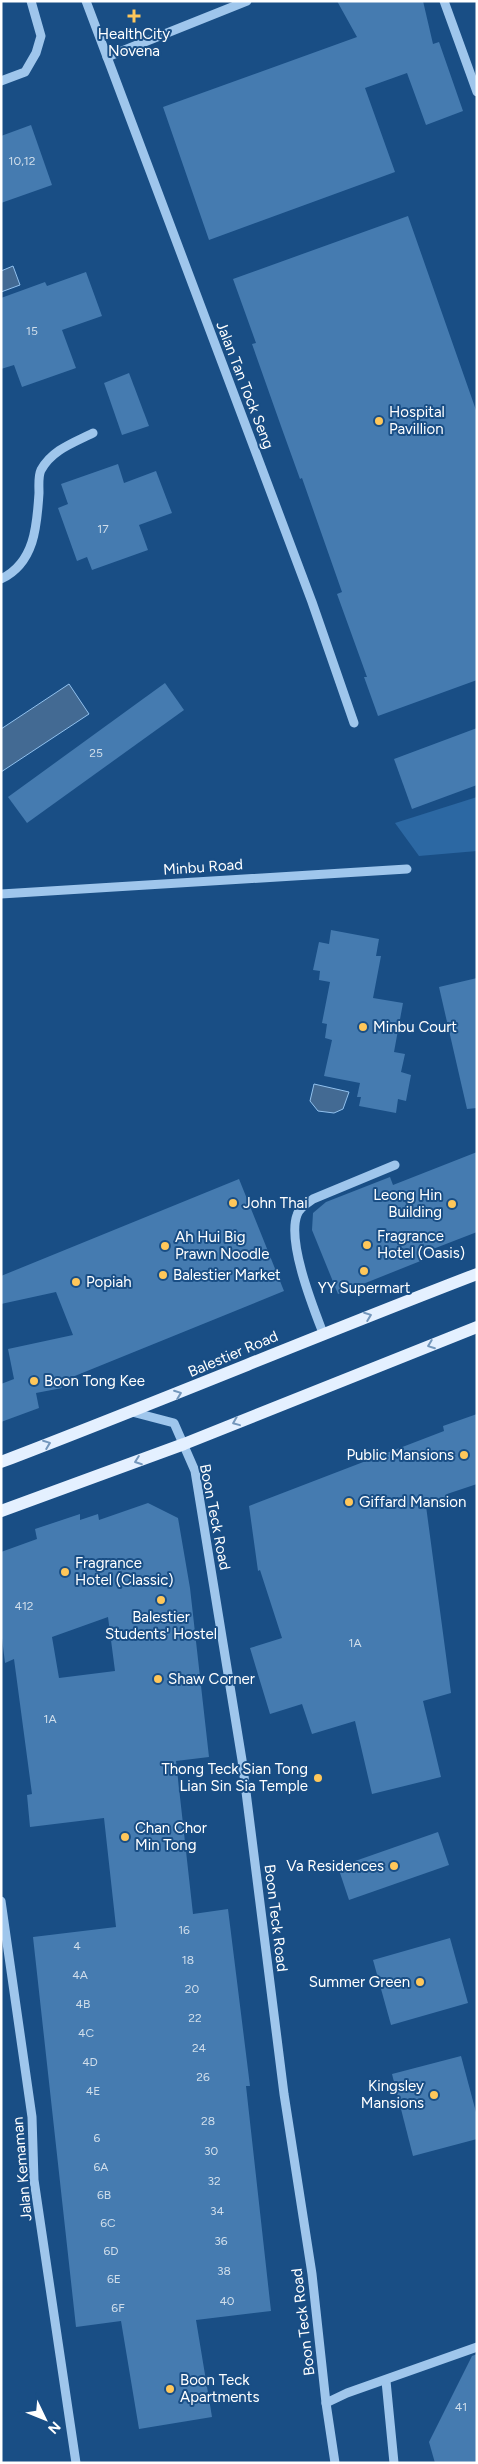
<svg xmlns="http://www.w3.org/2000/svg" width="478" height="2464" font-family="Figtree,sans-serif">
	<rect width="100%" height="100%" fill="#194e85"/>
	<polygon fill="#2c68a3" points="477,797 477,851 419,856 395,823"/>
	<g fill="#436a93" stroke="#91c1ee">
		<polygon points="13,266 20,285 1,292 1,271"/>
		<polygon points="69,684 89,714 1,772 1,729"/>
		<polygon points="314,1084 349,1092 343,1109 334,1113 318,1111 310,1101"/>
	</g>
	<g fill="#457bb0" fill-rule="evenodd">
		<polygon points="337,1 423,1 433,44 439,42 463,111 426,125 407,73 365,88 395,172 209,240 163,107 357,37"/>
		<polygon points="31,125 52,185 1,203 1,136"/>
		<polygon points="408,216 477,413 477,680 378,716 364,677 367,677 337,594 342,592 302,478 300,479 282,429 252,344 256,343 233,279"/>
		<polygon points="86,272 102,316 62,330 76,368 22,387 14,365 1,369 1,298 45,282 47,286"/>
		<polygon points="129,373 149,426 122,435 104,383"/>
		<polygon points="118,464 124,483 156,471 172,513 139,525 148,550 92,570 87,557 77,561 58,508 68,504 61,484"/>
		<polygon points="165,683 184,710 27,823 8,797"/>
		<polygon points="477,728 477,785 412,809 394,759"/>
		<polygon points="331,930 379,939 376,956 381,956 373,998 403,1003 394,1052 405,1054 401,1072 411,1075 406,1101 398,1099 396,1113 359,1106 361,1097 357,1097 360,1083 324,1076 332,1040 325,1038 327,1024 322,1023 330,982 319,980 320,971 313,970 319,942 329,944"/>
		<polygon points="477,978 477,1108 467,1109 439,987"/>
		<polygon points="477,1152 477,1232 420,1254 423,1260 338,1294 312,1230 313,1213 326,1202 390,1177 393,1185"/>
		<polygon points="239,1179 284,1291 60,1382 62,1388 36,1393 39,1408 1,1422 1,1384 14,1379 8,1349 73,1335 56,1292 1,1304 1,1276"/>
		<polygon points="477,1414 477,1484 447,1494 448,1498 426,1506 451,1693 423,1701 441,1777 372,1794 355,1721 312,1734 302,1704 270,1714 250,1648 282,1638 260,1570 258,1571 249,1506 444,1431 443,1426"/>
		<path d="M148,1503L178,1518L190,1588L209,1757L176,1761L193,1914L228,1909L250,2086H246L271,2311L196,2320L212,2417L139,2429L121,2321L76,2327L33,1937L116,1927L104,1818L30,1827L27,1795L32,1794L14,1659L5,1663L1,1630V1552L37,1539L35,1529L80,1514V1520L98,1514L99,1520ZM108,1617L115,1671L59,1678L52,1637Z"/>
		<polygon points="438,1832 449,1865 349,1900 338,1867"/>
		<polygon points="450,1938 468,2003 391,2025 373,1960"/>
		<polygon points="461,2056 477,2116 477,2139 413,2156 392,2074"/>
		<polygon points="477,2354 477,2463 435,2463 429,2442 472,2356"/>
	</g>
	<g fill="none" stroke-linecap="round" stroke-linejoin="round">
		<g stroke="#9fc6ec" stroke-width="9">
			<polyline points="86,1 312,602 354,723"/>
			<polyline points="444,1 477,92"/>
			<polyline points="107,57 247,1"/>
			<polyline points="1,81 25,72 36,53 41,36 31,1"/>
			<path d="M1,579C35,563 37,525 39,493C39,486 38,476 41,470C52,450 73,443 93,433"/>
			<polyline points="1,894 407,869"/>
			<path d="M323,1333C313,1307 287,1242 297,1215C299,1208 307,1203 313,1199L395,1165"/>
			<polyline points="132,1412 174,1423 195,1471 242,1760 284,2094 312,2274 326,2403 335,2463"/>
			<polyline points="1,1901 32,2117 34,2180 76,2463"/>
			<polyline points="386,2381 394,2463"/>
			<polyline points="326,2403 347,2393 477,2347"/>
		</g>
		<g stroke="#e4f0ff" stroke-width="12">
			<path d="M1,1462C161,1401 318,1335 477,1274"/>
			<polyline points="1,1511 184,1444 477,1327"/>
		</g>
	</g>
	<defs><path id="oneway-chevron" d="M-2-3.5L2.5 0L-2 3.5" fill="none" stroke-width="1.6" stroke-linecap="round" stroke-linejoin="round" transform="scale(1.25)"/></defs>
	<g stroke="#7497bc">
		<use href="#oneway-chevron" transform="translate(368 1316) rotate(-21)"/>
		<use href="#oneway-chevron" transform="translate(431 1345) rotate(159)"/>
		<use href="#oneway-chevron" transform="translate(178 1394) rotate(-21)"/>
		<use href="#oneway-chevron" transform="translate(236 1422) rotate(158)"/>
		<use href="#oneway-chevron" transform="translate(47 1444) rotate(-21)"/>
		<use href="#oneway-chevron" transform="translate(138 1461) rotate(160)"/>
	</g>
	<g fill="#ffc75a" stroke="#194e85" stroke-width="2">
		<path d="M131.5 8.5h5v5h5v5h-5v5h-5v-5h-5v-5h5z"/>
		<circle cx="379" cy="421" r="5"/>
		<circle cx="363" cy="1027" r="5"/>
		<circle cx="233" cy="1203" r="5"/>
		<circle cx="452" cy="1204" r="5"/>
		<circle cx="367" cy="1245" r="5"/>
		<circle cx="165" cy="1246" r="5"/>
		<circle cx="364" cy="1271" r="5"/>
		<circle cx="163" cy="1275" r="5"/>
		<circle cx="76" cy="1282" r="5"/>
		<circle cx="34" cy="1381" r="5"/>
		<circle cx="464" cy="1455" r="5"/>
		<circle cx="349" cy="1502" r="5"/>
		<circle cx="65" cy="1572" r="5"/>
		<circle cx="161" cy="1600" r="5"/>
		<circle cx="158" cy="1679" r="5"/>
		<circle cx="318" cy="1778" r="5"/>
		<circle cx="125" cy="1837" r="5"/>
		<circle cx="394" cy="1866" r="5"/>
		<circle cx="420" cy="1982" r="5"/>
		<circle cx="434" cy="2095" r="5"/>
		<circle cx="170" cy="2389" r="5"/>
	</g>
	<g text-anchor="middle" dominant-baseline="central" stroke-width="4" stroke-linejoin="round" paint-order="stroke">
		<g font-size="12" fill="#d0deeb">
			<text x="22" y="161">10,12</text>
			<text x="32" y="331">15</text>
			<text x="103" y="529">17</text>
			<text x="96" y="753">25</text>
			<text x="24" y="1606">412</text>
			<text x="355" y="1643">1A</text>
			<text x="50" y="1719">1A</text>
			<text x="184" y="1930">16</text>
			<text x="77" y="1946">4</text>
			<text x="188" y="1960">18</text>
			<text x="80" y="1975">4A</text>
			<text x="192" y="1989">20</text>
			<text x="83" y="2004">4B</text>
			<text x="195" y="2018">22</text>
			<text x="86" y="2033">4C</text>
			<text x="199" y="2048">24</text>
			<text x="90" y="2062">4D</text>
			<text x="203" y="2077">26</text>
			<text x="93" y="2091">4E</text>
			<text x="208" y="2121">28</text>
			<text x="97" y="2138">6</text>
			<text x="211" y="2151">30</text>
			<text x="101" y="2167">6A</text>
			<text x="214" y="2181">32</text>
			<text x="104" y="2195">6B</text>
			<text x="217" y="2211">34</text>
			<text x="108" y="2223">6C</text>
			<text x="221" y="2241">36</text>
			<text x="111" y="2251">6D</text>
			<text x="224" y="2271">38</text>
			<text x="114" y="2279">6E</text>
			<text x="227" y="2301">40</text>
			<text x="118" y="2308">6F</text>
			<text x="461" y="2407">41</text>
		</g>
		<g font-size="15" fill="#fff" stroke="#194e85" text-anchor="start">
			<text x="134" y="34" text-anchor="middle">HealthCity<tspan x="134" dy="17">Novena</tspan></text>
			<text x="389" y="412">Hospital<tspan x="389" dy="17">Pavillion</tspan></text>
			<text x="373" y="1027">Minbu Court</text>
			<text x="442" y="1195" text-anchor="end">Leong Hin<tspan x="442" dy="17">Building</tspan></text>
			<text x="243" y="1203">John Thai</text>
			<text x="377" y="1236">Fragrance<tspan x="377" dy="17">Hotel (Oasis)</tspan></text>
			<text x="175" y="1237">Ah Hui Big<tspan x="175" dy="17">Prawn Noodle</tspan></text>
			<text x="173" y="1275">Balestier Market</text>
			<text x="86" y="1282">Popiah</text>
			<text x="364" y="1288" text-anchor="middle">YY Supermart</text>
			<text x="44" y="1381">Boon Tong Kee</text>
			<text x="454" y="1455" text-anchor="end">Public Mansions</text>
			<text x="359" y="1502">Giffard Mansion</text>
			<text x="75" y="1563">Fragrance<tspan x="75" dy="17">Hotel (Classic)</tspan></text>
			<text x="161" y="1617" text-anchor="middle">Balestier<tspan x="161" dy="17">Students' Hostel</tspan></text>
			<text x="168" y="1679">Shaw Corner</text>
			<text x="308" y="1769" text-anchor="end">Thong Teck Sian Tong<tspan x="308" dy="17">Lian Sin Sia Temple</tspan></text>
			<text x="135" y="1828">Chan Chor<tspan x="135" dy="17">Min Tong</tspan></text>
			<text x="384" y="1866" text-anchor="end">Va Residences</text>
			<text x="410" y="1982" text-anchor="end">Summer Green</text>
			<text x="424" y="2086" text-anchor="end">Kingsley<tspan x="424" dy="17">Mansions</tspan></text>
			<text x="180" y="2380">Boon Teck<tspan x="180" dy="17">Apartments</tspan></text>
		</g>
		<g font-size="15" fill="#fff" stroke="#194e85">
			<text transform="translate(245 385) rotate(69)">Jalan Tan Tock Seng</text>
			<text transform="translate(203 867) rotate(-4)">Minbu Road</text>
			<text transform="translate(233 1354) rotate(-23)">Balestier Road</text>
			<text transform="translate(215 1517) rotate(79)">Boon Teck Road</text>
			<text transform="translate(276 1918) rotate(83)">Boon Teck Road</text>
			<text transform="translate(22 2169) rotate(-95)">Jalan Kemaman</text>
			<text transform="translate(303 2322) rotate(-97)">Boon Teck Road</text>
		</g>
	</g>
	<rect width="478" height="2464" fill="none" stroke="#ffffff" stroke-width="5"/>
	<g transform="translate(45 2419) rotate(133)" stroke="#194e85" stroke-width="4" paint-order="stroke">
	<path d="M0-4L9 19L0 12L-9 19Z" fill="#ffffff"/>
	<text y="-8" font-size="14" font-weight="bold" text-anchor="middle" fill="#ffffff">N</text>
	</g>
</svg>
